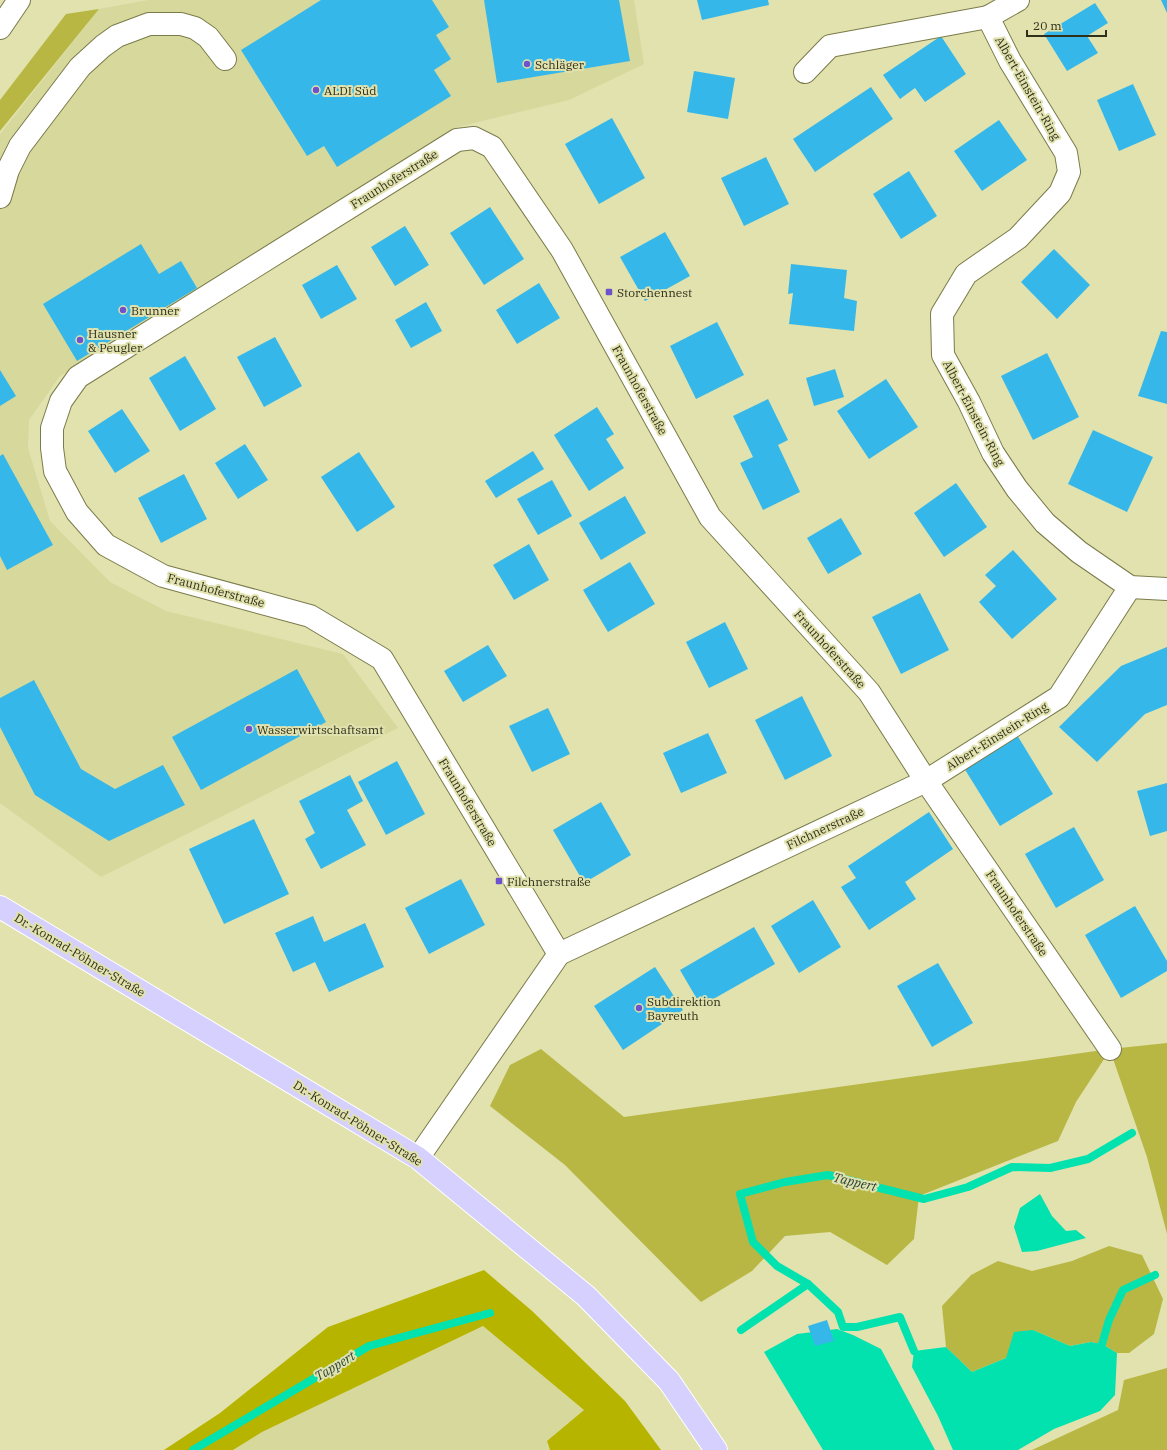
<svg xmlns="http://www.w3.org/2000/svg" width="1167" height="1450" font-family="'IBM Plex Serif',serif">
	<rect width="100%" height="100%" fill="#e1e2ae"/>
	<g fill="#d7d89c">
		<polygon points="148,0 634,0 644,64 569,100 454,128 60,376 29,420 28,448 50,521 110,582 166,611 343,654 398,728 101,877 0,803 0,134 99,9"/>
		<polygon points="483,1326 584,1410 547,1441 550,1450 233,1450 262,1432"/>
	</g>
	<g fill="#b8b744">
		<polygon points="99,9 0,131 0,100 66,14"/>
		<polygon points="1167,1043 1167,1234 1147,1157 1110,1050 1076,1102 1058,1141 919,1196 914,1239 887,1265 830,1232 785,1236 752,1271 701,1302 565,1165 490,1106 510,1065 541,1049 624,1117 1110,1049"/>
		<polygon points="1109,1246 1142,1255 1163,1299 1154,1334 1129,1353 1117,1353 1102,1344 1091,1342 1070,1346 1033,1330 1006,1358 972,1372 946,1347 942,1306 971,1275 998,1261 1032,1271 1072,1261"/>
		<polygon points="1167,1368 1167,1450 1032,1450 1118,1410 1124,1380"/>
	</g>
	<polygon fill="#b7b400" points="484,1270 531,1310 625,1401 661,1450 550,1450 547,1441 584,1410 483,1326 262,1432 233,1450 164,1450 220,1413 328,1327"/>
	<g fill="#02e2af">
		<polygon points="1040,1194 1052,1216 1066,1231 1076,1230 1086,1238 1037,1251 1022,1252 1014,1227 1020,1208"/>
		<polygon points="837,1329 853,1335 881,1349 935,1450 823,1450 764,1352 797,1334"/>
		<polygon points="1033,1330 1070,1346 1091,1342 1102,1344 1117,1353 1115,1395 1100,1411 1054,1429 1018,1450 953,1450 938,1416 912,1367 914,1351 946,1347 972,1372 1006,1358 1014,1332"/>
	</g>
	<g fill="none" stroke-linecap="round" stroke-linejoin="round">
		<g stroke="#02e2af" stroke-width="8">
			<polyline points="741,1330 808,1284"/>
			<polyline points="1102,1344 1109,1320 1123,1290 1155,1275"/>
			<polyline points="914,1351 900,1317 857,1327 843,1327 838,1312 808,1284 777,1266 753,1242 740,1194 785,1182 828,1175 924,1199 968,1187 1012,1167 1050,1168 1088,1159 1132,1133"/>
			<polyline points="193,1450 369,1346 490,1313"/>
		</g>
	</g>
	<g fill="#35b8e9">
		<polygon points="321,0 432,0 449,27 436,35 451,59 434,70 451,96 337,167 324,146 307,156 241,50"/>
		<polygon points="484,0 619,0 630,61 497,83"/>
		<polygon points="697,0 768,0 769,5 702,20"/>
		<polygon points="1161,0 1167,0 1167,13"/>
		<polygon points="1095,3 1108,23 1087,36 1098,53 1067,71 1044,34"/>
		<polygon points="941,36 966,74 925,102 915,88 900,99 883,75"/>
		<polygon points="694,71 735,78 728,119 687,112"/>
		<polygon points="1133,84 1156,135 1119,151 1097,100"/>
		<polygon points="871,87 893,119 815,172 793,139"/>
		<polygon points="612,118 645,178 599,204 565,144"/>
		<polygon points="999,120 1027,160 982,191 954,151"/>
		<polygon points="766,157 789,204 744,226 721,178"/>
		<polygon points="909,171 937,216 901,239 873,194"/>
		<polygon points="490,207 524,259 484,285 450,233"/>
		<polygon points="405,226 429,265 395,286 371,247"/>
		<polygon points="665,232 690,276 645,301 620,257"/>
		<polygon points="141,244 159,274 181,261 197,288 77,361 43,304"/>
		<polygon points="1054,249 1090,285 1057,319 1021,282"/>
		<polygon points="791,264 847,270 844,298 857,301 854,331 789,324 793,293 788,294"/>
		<polygon points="337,265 357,299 321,319 302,285"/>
		<polygon points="539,283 560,318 517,344 496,310"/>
		<polygon points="426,302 442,331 411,348 395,320"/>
		<polygon points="717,322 744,375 696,399 670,346"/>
		<polygon points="1161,331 1167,332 1167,404 1138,396"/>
		<polygon points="275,337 302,386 264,407 237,357"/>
		<polygon points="1047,353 1079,417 1033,440 1001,376"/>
		<polygon points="185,356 216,409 180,431 149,378"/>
		<polygon points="835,369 844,397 814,406 806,378"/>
		<polygon points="0,370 16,396 0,406"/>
		<polygon points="886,379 918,427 869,459 837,411"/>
		<polygon points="768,399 788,440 778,445 800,492 763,510 740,463 753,457 733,416"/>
		<polygon points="597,407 614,434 606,439 624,468 589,491 554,435"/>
		<polygon points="122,409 150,451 115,473 88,431"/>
		<polygon points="1093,430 1153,457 1127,512 1068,484"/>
		<polygon points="245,444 268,480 238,499 215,463"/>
		<polygon points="533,451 544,469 496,498 485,481"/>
		<polygon points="359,452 395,507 357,532 321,477"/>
		<polygon points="3,454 53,545 7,570 0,556 0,456"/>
		<polygon points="184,474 207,519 161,543 138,498"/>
		<polygon points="552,480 572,516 538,535 517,499"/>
		<polygon points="956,483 987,527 944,557 914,513"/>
		<polygon points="625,496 646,533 601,560 579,523"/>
		<polygon points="841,518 862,554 828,574 807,538"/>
		<polygon points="529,544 549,580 514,600 493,565"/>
		<polygon points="1013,550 1057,599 1012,639 979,602 996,586 985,575"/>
		<polygon points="630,562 655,604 608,632 583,590"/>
		<polygon points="920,593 949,650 901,674 872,617"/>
		<polygon points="725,622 748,669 709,688 686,642"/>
		<polygon points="488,645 507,676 463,702 444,671"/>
		<polygon points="1167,647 1167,705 1145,714 1097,762 1059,727 1121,666"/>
		<polygon points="297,669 326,722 201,790 172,737"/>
		<polygon points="34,680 81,769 115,789 163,765 185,805 109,841 35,795 0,727 0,698"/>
		<polygon points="802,696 832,756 785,780 755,720"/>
		<polygon points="548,708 570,754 532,772 509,726"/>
		<polygon points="708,733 727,773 681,793 663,753"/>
		<polygon points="1017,735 1053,794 1000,826 964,768"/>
		<polygon points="397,761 425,814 386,835 358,782"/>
		<polygon points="350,775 363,801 347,810 366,845 321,869 305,839 315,833 299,801"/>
		<polygon points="1167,783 1167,831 1150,836 1137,791"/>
		<polygon points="601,802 631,855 584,883 553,830"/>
		<polygon points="929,812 953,849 905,882 916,899 869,930 841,887 856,878 848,866"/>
		<polygon points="254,819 289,894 224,924 189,849"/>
		<polygon points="1074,827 1104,880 1056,908 1025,854"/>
		<polygon points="461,879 485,925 429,954 405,908"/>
		<polygon points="813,900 841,947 799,973 771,926"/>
		<polygon points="1135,906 1167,961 1167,971 1121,998 1085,935"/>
		<polygon points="313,916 324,942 365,923 384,967 329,992 315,962 293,972 275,933"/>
		<polygon points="754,927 775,964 701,1006 680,970"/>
		<polygon points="938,963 973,1023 932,1047 897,986"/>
		<polygon points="655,967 683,1010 623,1050 594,1006"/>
		<polygon points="827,1320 834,1341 815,1346 808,1326"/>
	</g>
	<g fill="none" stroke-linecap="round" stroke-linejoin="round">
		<g stroke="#7a7b4a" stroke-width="24">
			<g id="minor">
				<polyline points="1018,0 988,17 1010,61 1066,153 1069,172 1060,193 1018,238 966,274 942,314 943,355 969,402 993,453 1017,489 1045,523 1079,552 1130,587 1167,589"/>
				<polyline points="0,28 19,0"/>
				<polyline points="805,72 830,46 988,17"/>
				<polyline points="0,197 8,170 20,146 80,67 103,46 117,36 149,24 181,24 195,28 208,37 225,59"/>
				<polyline points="559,954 382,659 310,616 163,576 106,545 77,512 55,471 52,448 52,428 61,401 78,377 457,140 474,138 492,147 562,250 710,517 869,692 926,781 1110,1049"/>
				<polyline points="418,1158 559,954 926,781 1059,697 1130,587"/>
			</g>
		</g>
		<g stroke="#fff" stroke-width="24">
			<polyline id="major" points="0,907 418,1158 586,1296 669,1381 716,1450"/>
		</g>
		<use href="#minor" stroke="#fff" stroke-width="22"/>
		<use href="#major" stroke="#d5d0fe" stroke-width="22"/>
	</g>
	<g fill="#6d52cc" stroke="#e1e2ae" stroke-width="1.5">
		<circle cx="527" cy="64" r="4"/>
		<circle cx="316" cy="90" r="4"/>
		<rect x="605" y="288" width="8" height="8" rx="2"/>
		<circle cx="123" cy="310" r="4"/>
		<circle cx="80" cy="340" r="4"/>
		<circle cx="249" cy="729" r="4"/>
		<rect x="495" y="877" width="8" height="8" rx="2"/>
		<circle cx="639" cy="1008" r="4"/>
	</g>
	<g text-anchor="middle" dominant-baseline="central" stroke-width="4" stroke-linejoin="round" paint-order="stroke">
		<g font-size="12" fill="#2f2f1b" stroke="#e1e2ae" text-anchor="start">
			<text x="535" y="64">Schläger</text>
			<text x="324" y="90">ALDI Süd</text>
			<text x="617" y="292">Storchennest</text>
			<text x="131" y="310">Brunner</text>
			<text x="88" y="333">Hausner<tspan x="88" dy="14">&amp; Peugler</tspan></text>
			<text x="257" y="729">Wasserwirtschaftsamt</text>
			<text x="507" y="881">Filchnerstraße</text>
			<text x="647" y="1001">Subdirektion<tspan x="647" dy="14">Bayreuth</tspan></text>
		</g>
		<g font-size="12" fill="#2f2f1b" stroke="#e1e2ae">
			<text transform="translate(1028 88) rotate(60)">Albert-Einstein-Ring</text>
			<text transform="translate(394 179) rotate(-32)">Fraunhoferstraße</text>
			<text transform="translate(640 390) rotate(61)">Fraunhoferstraße</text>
			<text transform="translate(974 413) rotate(62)">Albert-Einstein-Ring</text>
			<text transform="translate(216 590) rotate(15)">Fraunhoferstraße</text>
			<text transform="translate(830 649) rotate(48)">Fraunhoferstraße</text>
			<text transform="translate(997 736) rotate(-32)">Albert-Einstein-Ring</text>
			<text transform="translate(468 802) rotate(59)">Fraunhoferstraße</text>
			<text transform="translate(825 828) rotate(-25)">Filchnerstraße</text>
			<text transform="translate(1017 913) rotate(56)">Fraunhoferstraße</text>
			<text transform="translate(80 955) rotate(31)">Dr.-Konrad-Pöhner-Straße</text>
			<text transform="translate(358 1123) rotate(32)">Dr.-Konrad-Pöhner-Straße</text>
		</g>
		<g font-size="13" font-style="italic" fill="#2a463b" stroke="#e1e2ae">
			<text transform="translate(855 1182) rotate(13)">Tappert</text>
			<text transform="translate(335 1366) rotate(-31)">Tappert</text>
		</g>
	</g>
	<path d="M1027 30v6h79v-6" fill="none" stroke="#2f2f1b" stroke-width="2"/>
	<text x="1033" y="30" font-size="12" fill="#2f2f1b" stroke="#e1e2ae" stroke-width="3" paint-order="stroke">20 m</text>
</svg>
